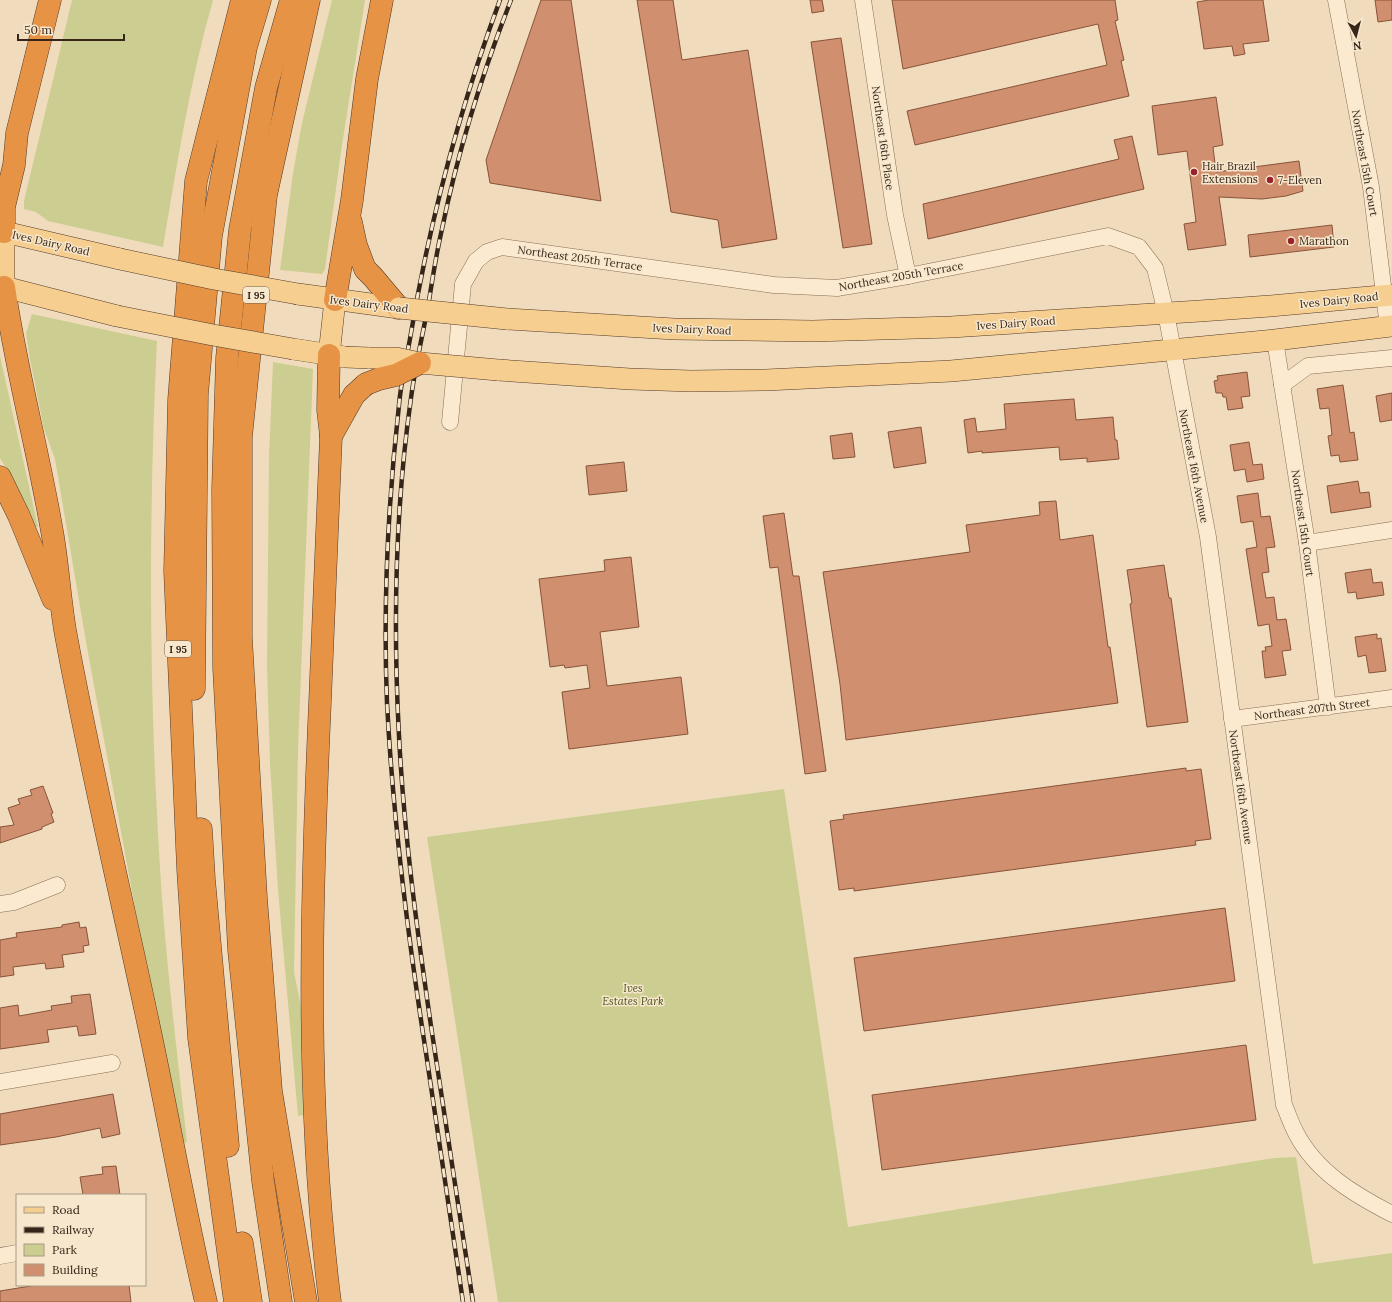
<svg xmlns="http://www.w3.org/2000/svg" width="1392" height="1302" font-family="Lora,serif">
	<rect width="100%" height="100%" fill="#f0dcbc"/>
	<g fill="#cbce90">
		<path d="M72,0H213C190,81 177,164 163,247L48,221L36,212L24,209V201Z"/>
		<polygon points="332,0 365,0 342,145 325,269 322,274 280,270 293,173 302,123"/>
		<path d="M32,314L157,341C150,485 149,629 155,773C157,814 159,856 162,898C168,979 178,1061 187,1142L184,1143L136,913L86,642L55,459L44,429L29,354L26,333Z"/>
		<polygon points="0,356 38,527 34,527 13,480 0,458"/>
		<polygon points="273,362 313,369 298,750 294,972 301,1007 303,1115 298,1116 278,890 270,763 267,666 269,456"/>
		<polygon points="784,789 848,1227 1274,1158 1296,1157 1313,1264 1392,1253 1392,1302 498,1302 427,837"/>
	</g>
	<g fill="#d0906f" stroke="#885339">
		<polygon points="541,0 571,0 601,201 490,183 486,160"/>
		<polygon points="637,0 673,0 682,60 748,50 777,239 722,248 718,220 671,212"/>
		<polygon points="810,0 822,0 824,11 812,13"/>
		<polygon points="892,0 1115,0 1118,20 1115,21 1124,60 1121,61 1129,96 915,145 907,111 1107,65 1098,24 903,69"/>
		<polygon points="1209,0 1263,0 1269,41 1243,44 1245,54 1234,56 1232,46 1204,49 1197,2"/>
		<polygon points="1375,0 1392,0 1392,20 1378,22"/>
		<polygon points="841,38 872,244 843,248 811,42"/>
		<polygon points="1216,97 1223,145 1213,147 1216,172 1299,161 1303,191 1286,196 1262,199 1219,197 1226,245 1188,250 1184,224 1196,222 1187,151 1158,155 1152,106"/>
		<polygon points="1132,136 1144,189 928,239 923,204 1119,159 1114,140"/>
		<polygon points="1332,225 1334,247 1250,257 1248,235"/>
		<polygon points="1247,372 1250,396 1241,397 1243,408 1228,410 1226,397 1223,397 1222,393 1216,393 1214,381 1218,380 1217,376"/>
		<polygon points="1343,385 1350,433 1354,432 1358,460 1340,462 1339,455 1331,456 1328,436 1332,435 1329,408 1320,409 1317,389"/>
		<polygon points="1392,393 1392,420 1380,422 1376,396"/>
		<polygon points="1074,399 1076,420 1113,417 1115,440 1117,440 1119,459 1087,462 1087,458 1060,460 1059,447 982,453 982,451 968,453 964,420 975,418 977,432 1006,429 1004,404"/>
		<polygon points="921,427 926,463 894,468 888,432"/>
		<polygon points="852,433 855,457 833,459 830,436"/>
		<polygon points="1249,442 1253,465 1262,464 1264,479 1247,482 1245,469 1234,471 1230,445"/>
		<polygon points="624,462 627,491 589,495 586,466"/>
		<polygon points="1358,481 1360,493 1369,492 1371,507 1331,513 1327,486"/>
		<polygon points="1258,493 1261,517 1270,516 1275,547 1266,548 1269,572 1262,573 1266,598 1274,597 1277,620 1286,619 1291,650 1282,651 1286,675 1265,678 1262,651 1266,651 1265,647 1272,646 1269,624 1258,626 1246,549 1257,547 1253,521 1241,523 1237,496"/>
		<polygon points="1056,501 1060,540 1093,535 1108,647 1110,647 1118,703 846,740 840,684 823,572 970,552 966,525 1040,515 1039,502"/>
		<polygon points="784,513 793,576 799,576 826,771 805,774 778,567 770,568 763,516"/>
		<polygon points="631,557 639,627 600,632 607,686 681,677 688,734 569,749 562,692 590,688 587,665 565,668 564,665 550,667 539,579 605,571 604,560"/>
		<polygon points="1164,565 1169,598 1171,598 1188,722 1147,727 1130,604 1132,603 1127,570"/>
		<polygon points="1371,569 1373,583 1382,582 1384,595 1357,599 1356,592 1348,593 1345,573"/>
		<polygon points="1377,634 1377,639 1381,638 1386,671 1369,673 1366,655 1358,657 1355,637"/>
		<polygon points="1186,768 1186,771 1201,769 1211,839 1195,841 1196,845 854,891 854,888 839,890 830,821 844,819 843,815"/>
		<polygon points="43,786 53,813 51,814 54,822 42,827 42,829 0,843 0,827 14,825 8,808 20,804 18,799 32,795 30,790"/>
		<polygon points="1225,908 1235,981 864,1031 854,958"/>
		<polygon points="79,922 80,928 86,927 89,945 83,946 84,952 62,955 64,967 46,969 45,963 13,967 14,975 0,977 0,940 17,937 16,933 62,927 62,925"/>
		<polygon points="90,994 96,1034 79,1036 77,1026 47,1030 49,1042 0,1049 0,1008 18,1005 19,1016 52,1010 51,1006 72,1003 71,996"/>
		<polygon points="1246,1045 1256,1120 882,1170 872,1095"/>
		<polygon points="113,1094 120,1134 102,1138 100,1128 56,1137 0,1145 0,1114"/>
		<polygon points="116,1166 120,1195 83,1195 80,1177 103,1174 102,1167"/>
		<polygon points="37,1285 129,1285 131,1302 0,1302 0,1291"/>
	</g>
	<g fill="none" stroke-linecap="round" stroke-linejoin="round">
		<g stroke="#886c55" stroke-width="17">
			<g id="minor">
				<polyline points="863,0 895,215 908,276"/>
				<polyline points="1336,0 1371,187 1388,327"/>
				<polyline points="1275,340 1307,543 1328,707"/>
				<polyline points="1282,385 1308,366 1392,358"/>
				<path d="M450,422L463,284L476,261L487,252L502,247L774,285L837,288L908,276L1108,236L1139,247L1155,268L1166,313L1208,537L1284,1105C1288,1114 1291,1124 1296,1133C1316,1172 1355,1195 1392,1214"/>
				<polyline points="1307,543 1392,530"/>
				<polyline points="1232,719 1392,698"/>
				<polyline points="0,904 14,902 57,885"/>
				<polyline points="0,1082 112,1063"/>
				<polyline points="0,1256 17,1253"/>
			</g>
		</g>
		<g stroke="#553a2a" stroke-width="22">
			<g id="major">
				<polyline points="0,231 120,259"/>
				<polyline points="4,232 4,287"/>
				<polyline points="0,286 117,316"/>
				<polyline points="298,294 399,308"/>
				<polyline points="507,319 674,329 813,331 951,327 1200,311 1270,306 1392,295"/>
				<polyline points="293,349 345,357 370,358"/>
				<polyline points="329,355 335,300"/>
				<polyline points="498,370 630,379 691,381 766,380 951,371 1275,340 1392,326"/>
			</g>
		</g>
		<g stroke="#553a2a" stroke-width="23">
			<g id="highway">
				<polyline points="351,222 356,245 365,269 373,277 399,308"/>
				<polyline points="4,232 4,207 14,165 17,133 50,0"/>
				<path d="M4,287C16,371 39,453 53,537C58,568 60,599 65,630C89,761 120,891 148,1022C168,1115 184,1209 206,1302"/>
				<polyline points="335,300 352,200 367,79 382,0"/>
				<path d="M329,355L328,410L331,436C327,525 324,613 320,702C311,902 305,1103 330,1302"/>
				<polyline points="331,436 354,395 366,384"/>
				<polyline points="0,477 19,516 53,599"/>
				<polyline points="194,689 197,394 211,236 246,47 260,0"/>
				<polyline points="201,829 204,879 228,1146"/>
				<polyline points="242,1243 251,1302"/>
				<polyline points="235,1302 199,1038 188,869 175,571 179,400 196,181 242,0"/>
				<polyline points="281,1302 263,1181 239,950 224,668 223,489 227,358 240,230 266,88 291,0"/>
				<polyline points="306,1302 271,1091 256,898 241,638 241,437 266,195 309,0"/>
			</g>
		</g>
		<use href="#minor" stroke="#fbeacf" stroke-width="16"/>
		<use href="#major" stroke="#f6cf90" stroke-width="21"/>
		<use href="#highway" stroke="#e69346" stroke-width="22"/>
		<g stroke="#36261a" stroke-width="4.5">
			<g id="rail">
				<path d="M463,1302C451,1219 438,1136 426,1053C408,937 393,821 387,703C383,604 388,503 399,405C401,381 407,357 411,333C430,219 460,108 500,0"/>
				<path d="M473,1302C459,1210 445,1118 431,1026C417,930 404,834 399,736C393,624 395,510 411,398C415,368 422,337 428,307C432,281 436,255 442,229C458,151 482,74 511,0"/>
			</g>
		</g>
		<use href="#rail" stroke="#f7e7cc" stroke-width="3" stroke-dasharray="9" stroke-linecap="butt"/>
		<g stroke="#553a2a" stroke-width="22" stroke-linecap="butt">
			<g id="major-bridge">
				<polyline points="120,259 214,279 298,294"/>
				<polyline points="399,308 507,319"/>
				<polyline points="117,316 213,335 293,349"/>
				<polyline points="370,358 396,358 420,363 498,370"/>
			</g>
		</g>
		<g stroke="#553a2a" stroke-width="23" stroke-linecap="butt">
			<polyline id="highway-bridge" points="366,384 379,379 396,375 420,363"/>
		</g>
		<use href="#major-bridge" stroke="#f6cf90" stroke-width="21"/>
		<use href="#highway-bridge" stroke="#e69346" stroke-width="22"/>
	</g>
	<g fill="#9a222c" stroke="#f7e7cc" stroke-width="1.5">
		<circle cx="1194" cy="172" r="4"/>
		<circle cx="1270" cy="180" r="4"/>
		<circle cx="1291" cy="241" r="4"/>
	</g>
	<g text-anchor="middle" dominant-baseline="central" stroke-width="3" stroke-linejoin="round" paint-order="stroke">
		<g fill="#f7e7cc" stroke="#70604f" stroke-width="1">
			<rect x="243" y="287" width="26" height="16" rx="3"/>
			<rect x="165" y="641" width="26" height="16" rx="3"/>
		</g>
		<g font-size="10" font-weight="bold" fill="#36261a">
			<text x="256" y="295">I 95</text>
			<text x="178" y="649">I 95</text>
		</g>
		<g font-size="11" fill="#36261a" stroke="#f7e7cc">
			<text transform="translate(883 138) rotate(82)">Northeast 16th Place</text>
			<text transform="translate(1365 163) rotate(80)">Northeast 15th Court</text>
			<text transform="translate(51 243) rotate(13)">Ives Dairy Road</text>
			<text transform="translate(580 258) rotate(8)">Northeast 205th Terrace</text>
			<text transform="translate(901 276) rotate(-10)">Northeast 205th Terrace</text>
			<text transform="translate(1339 300) rotate(-6)">Ives Dairy Road</text>
			<text transform="translate(369 304) rotate(7)">Ives Dairy Road</text>
			<text transform="translate(1016 323) rotate(-4)">Ives Dairy Road</text>
			<text transform="translate(692 329) rotate(2)">Ives Dairy Road</text>
			<text transform="translate(1194 466) rotate(79)">Northeast 16th Avenue</text>
			<text transform="translate(1303 523) rotate(82)">Northeast 15th Court</text>
			<text transform="translate(1312 709) rotate(-7)">Northeast 207th Street</text>
			<text transform="translate(1241 787) rotate(82)">Northeast 16th Avenue</text>
		</g>
		<g font-size="11" fill="#36261a" stroke="#f7e7cc" text-anchor="start">
			<text x="1202" y="166">Hair Brazil<tspan x="1202" dy="13">Extensions</tspan></text>
			<text x="1278" y="180">7-Eleven</text>
			<text x="1299" y="241">Marathon</text>
		</g>
		<g font-size="11" font-style="italic" fill="#4b5420" stroke="#f7e7cc">
			<text x="633" y="988">Ives<tspan x="633" dy="13">Estates Park</tspan></text>
		</g>
	</g>
	<rect x="16" y="1194" width="130" height="92" fill="#f7e7cc" stroke="#aa9a85"/>
	<rect x="24" y="1207" width="20" height="6" fill="#f6cf90" stroke="#aa9a85"/>
	<text x="52" y="1214" font-size="12" fill="#36261a">Road</text>
	<rect x="24" y="1227" width="20" height="6" fill="#36261a" stroke="#aa9a85"/>
	<text x="52" y="1234" font-size="12" fill="#36261a">Railway</text>
	<rect x="24" y="1244" width="20" height="12" fill="#cbce90" stroke="#aa9a85"/>
	<text x="52" y="1254" font-size="12" fill="#36261a">Park</text>
	<rect x="24" y="1264" width="20" height="12" fill="#d0906f" stroke="#aa9a85"/>
	<text x="52" y="1274" font-size="12" fill="#36261a">Building</text>
	<g transform="translate(1356 36) rotate(173)" stroke="#f7e7cc" stroke-width="3" paint-order="stroke">
	<path d="M0-3L7 15L0 10L-7 15Z" fill="#36261a"/>
	<text y="-6" font-size="11" font-weight="bold" text-anchor="middle" fill="#36261a">N</text>
	</g>
	<path d="M18 34v6h106v-6" fill="none" stroke="#36261a" stroke-width="2"/>
	<text x="24" y="34" font-size="12" fill="#36261a" stroke="#f7e7cc" stroke-width="3" paint-order="stroke">50 m</text>
</svg>
